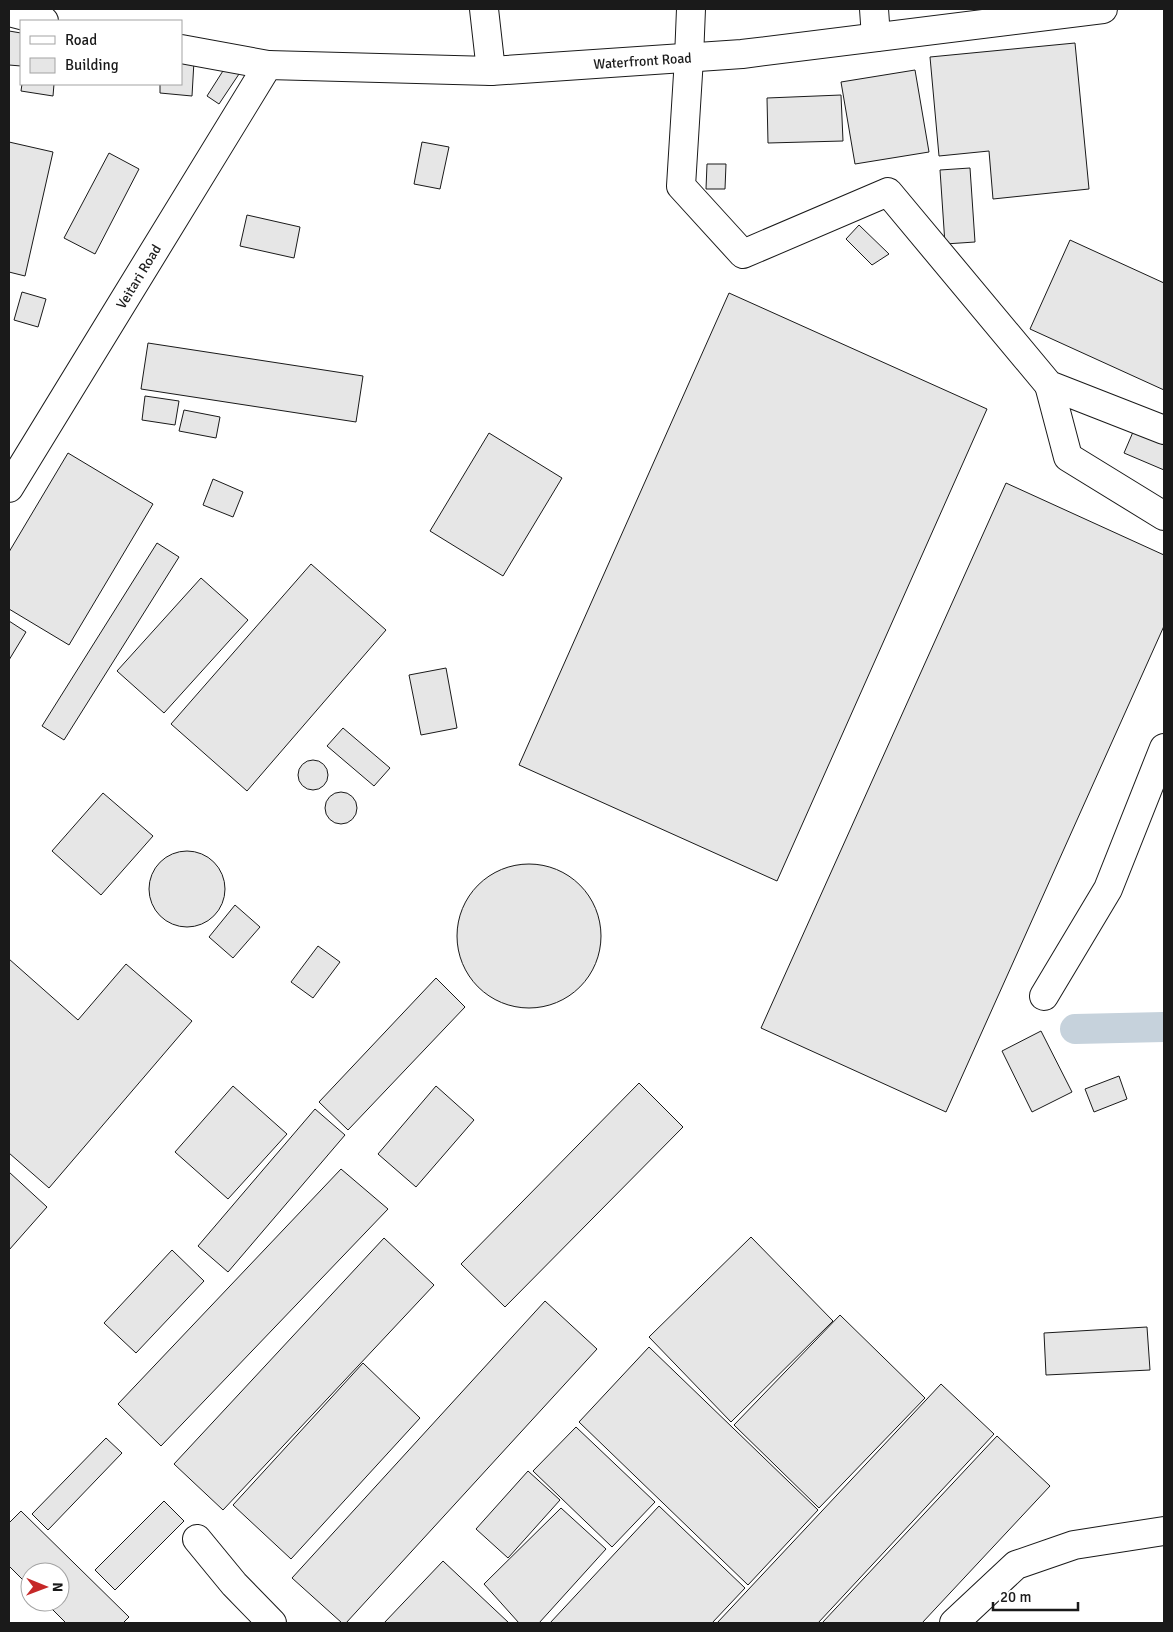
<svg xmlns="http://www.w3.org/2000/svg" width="1173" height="1632" font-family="Signika,sans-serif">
	<rect width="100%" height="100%" fill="#fff"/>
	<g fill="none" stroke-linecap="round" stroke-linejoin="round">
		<polyline stroke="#c6d2dc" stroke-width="30" points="1075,1029 1164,1027"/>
	</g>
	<g fill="#e6e6e6" stroke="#1a1a1a">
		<polygon points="9,31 21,33 21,66 9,65"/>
		<polygon points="1075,43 1089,189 993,199 989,151 939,156 930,57"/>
		<polygon points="181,60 194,61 192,96 160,93 160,84 181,84"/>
		<polygon points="228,63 241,71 219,104 207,96"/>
		<polygon points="915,70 929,152 855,164 841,82"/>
		<polygon points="22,84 54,84 53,96 21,91"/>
		<polygon points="841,95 843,141 768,143 767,98"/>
		<polygon points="9,142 53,152 25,276 9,272"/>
		<polygon points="422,142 449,147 440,189 414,184"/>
		<polygon points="109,153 139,169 95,254 64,238"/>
		<polygon points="707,164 726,164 725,189 706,189"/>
		<polygon points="970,168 975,242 945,244 940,170"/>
		<polygon points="247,215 300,227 294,258 240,246"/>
		<polygon points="859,225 889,254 872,265 846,239"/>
		<polygon points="1070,240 1164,283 1164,390 1030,329"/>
		<polygon points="22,292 46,299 38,327 14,320"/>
		<polygon points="729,293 987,409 777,881 519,765"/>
		<polygon points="148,343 363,376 356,422 141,389"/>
		<polygon points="145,396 179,401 175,425 142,420"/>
		<polygon points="184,410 220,417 216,438 179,431"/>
		<polygon points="1133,432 1164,445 1164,470 1124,453"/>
		<polygon points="489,433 562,478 503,576 430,531"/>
		<polygon points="68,453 153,504 69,645 9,609 9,552"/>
		<polygon points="213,479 243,492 233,517 203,505"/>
		<polygon points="1006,483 1164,555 1164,626 946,1112 761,1028"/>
		<polygon points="157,543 179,557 64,740 42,726"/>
		<polygon points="311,564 386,630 247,791 171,724"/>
		<polygon points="201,578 248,620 164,713 117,671"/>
		<polygon points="9,621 26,632 9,660"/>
		<polygon points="446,668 457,728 421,735 409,675"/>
		<polygon points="343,728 390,768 374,786 327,746"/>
		<circle cx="313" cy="775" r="15"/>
		<circle cx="341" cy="808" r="16"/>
		<polygon points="103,793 153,836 101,895 52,851"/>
		<circle cx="187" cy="889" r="38"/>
		<circle cx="529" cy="936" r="72"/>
		<polygon points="235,905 260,927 233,958 209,937"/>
		<polygon points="318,946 340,962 313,998 291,982"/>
		<polygon points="9,959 78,1020 126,964 192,1021 49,1188 9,1153"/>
		<polygon points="436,978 465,1007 348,1130 319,1102"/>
		<polygon points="1041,1031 1072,1092 1032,1112 1002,1051"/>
		<polygon points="1119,1076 1127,1099 1094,1112 1085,1089"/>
		<polygon points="639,1083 683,1127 505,1307 461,1264"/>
		<polygon points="233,1086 287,1134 228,1199 175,1152"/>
		<polygon points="436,1086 474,1120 416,1187 378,1154"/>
		<polygon points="315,1109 345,1135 228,1272 198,1246"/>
		<polygon points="341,1169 388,1209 161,1446 118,1404"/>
		<polygon points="9,1172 47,1207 9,1250"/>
		<polygon points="751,1237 833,1321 731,1422 649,1337"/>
		<polygon points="384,1238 434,1285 223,1510 174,1464"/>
		<polygon points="172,1250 204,1281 136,1353 104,1323"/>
		<polygon points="545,1301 597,1349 346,1623 342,1623 292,1578"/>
		<polygon points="840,1315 925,1398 819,1508 734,1425"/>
		<polygon points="1147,1327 1150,1370 1046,1375 1044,1333"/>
		<polygon points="649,1347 818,1510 748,1585 579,1422"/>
		<polygon points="363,1363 420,1418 291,1559 233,1505"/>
		<polygon points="941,1384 994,1434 818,1623 717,1623"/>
		<polygon points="576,1427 655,1502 612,1547 533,1471"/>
		<polygon points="997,1436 1050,1486 922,1623 822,1623"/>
		<polygon points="106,1438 122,1453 48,1530 32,1514"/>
		<polygon points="528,1471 560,1500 508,1558 476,1529"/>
		<polygon points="164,1501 184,1521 115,1590 95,1570"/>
		<polygon points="659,1506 745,1588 712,1623 550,1623"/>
		<polygon points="561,1508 606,1549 539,1623 519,1623 484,1584"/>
		<polygon points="21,1511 129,1617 123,1623 66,1623 45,1602 60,1602 60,1572 30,1572 30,1587 9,1566 9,1523"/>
		<polygon points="443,1561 509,1623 384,1623"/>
	</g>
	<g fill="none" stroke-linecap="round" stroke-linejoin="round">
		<g stroke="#1a1a1a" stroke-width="30">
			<g id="minor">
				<polyline points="484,9 491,71"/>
				<polyline points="691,9 689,58 681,186 743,254 888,192 1049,385 1164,430"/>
				<polyline points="874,9 876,37"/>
				<polyline points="9,12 44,21"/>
				<polyline points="181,49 268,65"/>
				<polyline points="1049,385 1068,457 1164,516"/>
				<polyline points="1044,996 1108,889 1164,748"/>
				<polyline points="197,1539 234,1584 272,1623"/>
				<polyline points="954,1623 1016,1565 1074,1545 1164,1531"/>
			</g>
		</g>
		<g stroke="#1a1a1a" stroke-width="30">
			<g id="major">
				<path id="s1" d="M9,488L268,65L491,71L742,54L1103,9"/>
			</g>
		</g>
		<use href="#minor" stroke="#fff" stroke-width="28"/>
		<use href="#major" stroke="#fff" stroke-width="28"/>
	</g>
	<g text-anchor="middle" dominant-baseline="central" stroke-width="4" stroke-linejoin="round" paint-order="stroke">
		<g font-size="14" fill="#1a1a1a" stroke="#fff">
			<text stroke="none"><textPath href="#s1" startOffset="871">Waterfront Road</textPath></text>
			<text stroke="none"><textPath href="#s1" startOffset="248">Veitari Road</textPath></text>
		</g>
	</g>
	<rect width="1173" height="1632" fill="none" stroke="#1a1a1a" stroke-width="20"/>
	<rect x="20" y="20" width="162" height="65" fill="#ffffff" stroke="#a3a3a3"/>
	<rect x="30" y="36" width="25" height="8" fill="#ffffff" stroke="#a3a3a3"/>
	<text x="65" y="45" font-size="15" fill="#1a1a1a">Road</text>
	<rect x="30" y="58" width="25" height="15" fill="#e6e6e6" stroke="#a3a3a3"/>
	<text x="65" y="70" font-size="15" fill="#1a1a1a">Building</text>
	<g transform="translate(45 1587) rotate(91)"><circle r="24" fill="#ffffff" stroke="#a3a3a3"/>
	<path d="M0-4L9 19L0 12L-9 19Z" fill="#c62828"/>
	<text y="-8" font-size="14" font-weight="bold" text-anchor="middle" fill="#1a1a1a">N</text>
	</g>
	<path d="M993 1602v8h85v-8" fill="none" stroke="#1a1a1a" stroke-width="2.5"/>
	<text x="1000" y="1602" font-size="15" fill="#1a1a1a" stroke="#ffffff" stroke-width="4" paint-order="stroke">20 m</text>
</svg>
